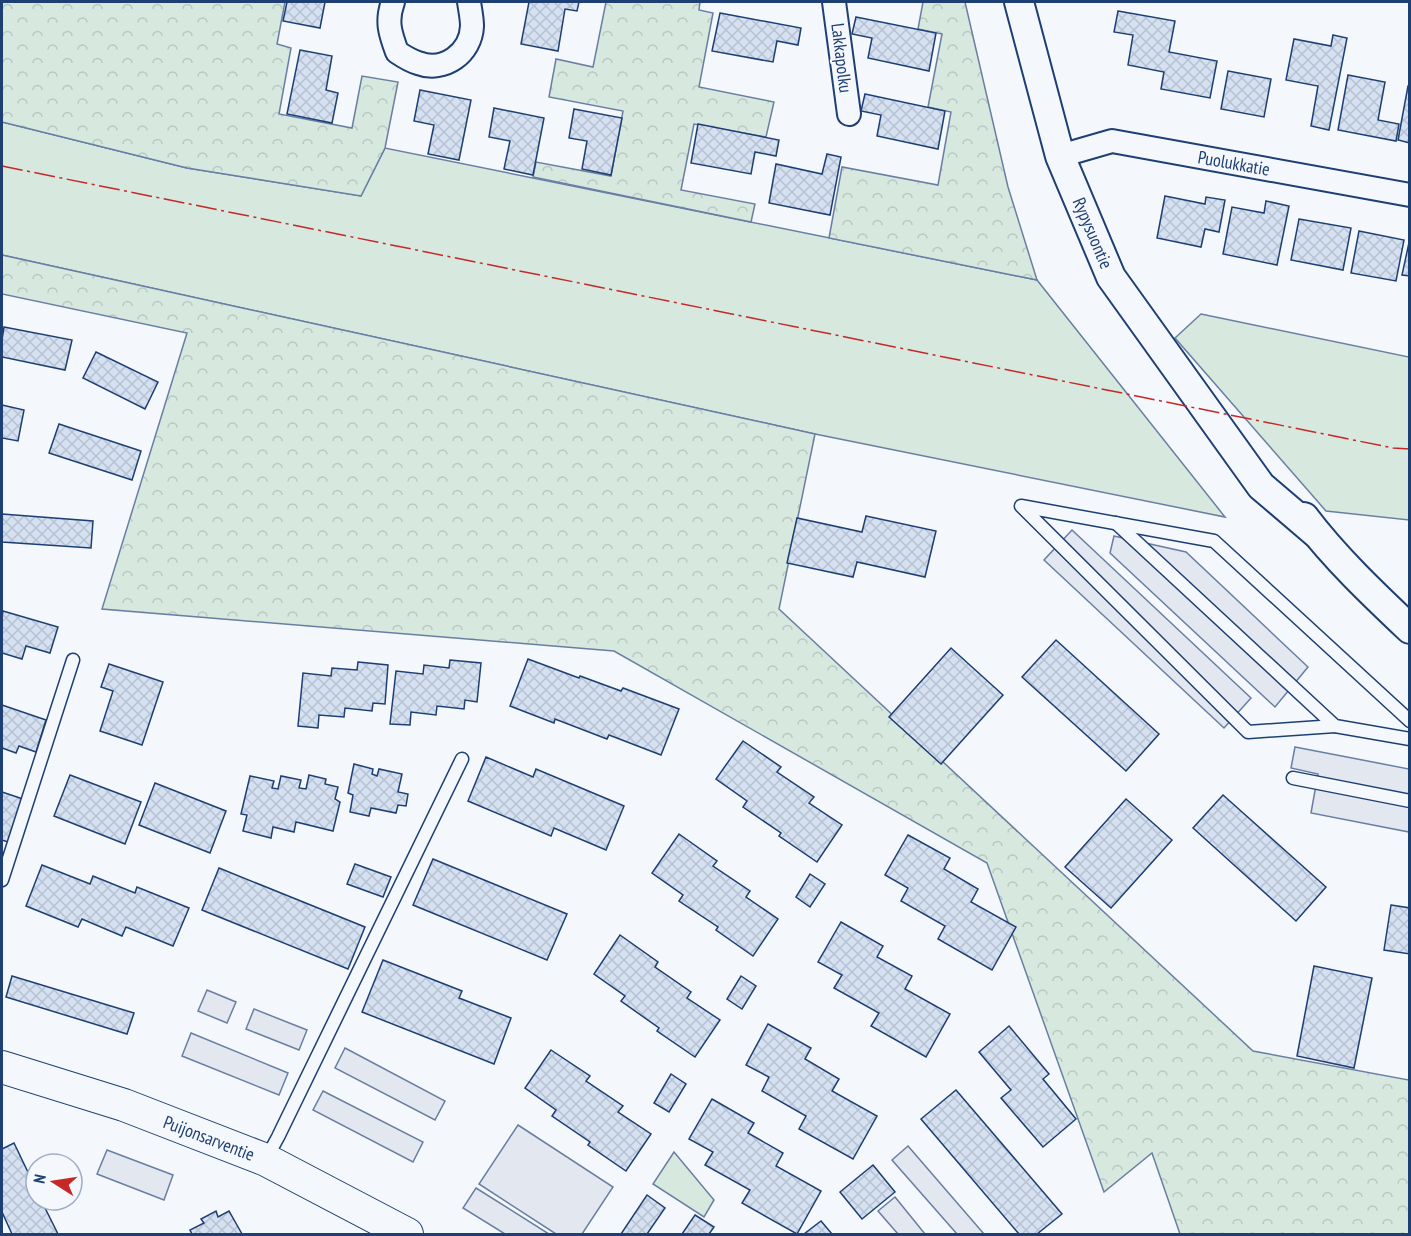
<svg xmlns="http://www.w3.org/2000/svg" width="1411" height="1236" font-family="'PT Sans Narrow',sans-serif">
	<defs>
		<pattern id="forest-crowns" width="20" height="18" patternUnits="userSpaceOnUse" patternTransform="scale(1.5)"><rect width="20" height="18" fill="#d7e8df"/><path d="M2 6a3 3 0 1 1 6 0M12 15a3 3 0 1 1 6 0" fill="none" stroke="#b8c8c3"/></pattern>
		<pattern id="building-cross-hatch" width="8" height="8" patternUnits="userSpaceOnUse" patternTransform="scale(1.5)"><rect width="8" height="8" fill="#d5e0f0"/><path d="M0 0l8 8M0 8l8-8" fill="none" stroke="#b6c1d1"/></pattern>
	</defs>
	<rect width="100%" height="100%" fill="#f4f7fb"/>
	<g fill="#d7e8df" stroke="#687fa3" stroke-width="1.5">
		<polygon points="2,122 187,168 361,196 385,148 1037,280 1225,517 815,434 2,255"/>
		<polygon points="1201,314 1409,357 1409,520 1326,511 1175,338"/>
		<polygon points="674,1152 714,1200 704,1217 653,1184"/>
	</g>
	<g fill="url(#forest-crowns)" stroke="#687fa3" stroke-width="1.5">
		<polygon points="2,2 285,2 277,44 291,48 279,114 352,128 362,76 398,82 385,148 361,196 187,168 2,122"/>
		<polygon points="606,2 700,2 699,10 713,13 699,87 774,102 766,137 694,124 681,190 755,204 751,222 533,177 536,162 611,176 623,111 549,97 556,59 593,67"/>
		<polygon points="923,2 965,2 1008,187 1037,280 829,238 842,167 938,185 951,112 928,107 942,34 918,29"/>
		<polygon points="2,255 815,434 779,609 1253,1051 1409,1080 1409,1234 1180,1234 1152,1153 1104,1192 987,863 614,651 102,609 187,333 2,294"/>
	</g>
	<g fill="#e3e8f0" stroke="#687fa3" stroke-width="1.5">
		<polygon points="1072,530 1251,698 1224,728 1044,560"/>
		<polygon points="1114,536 1186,552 1308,667 1275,707 1110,553"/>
		<polygon points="1295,747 1409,769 1409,832 1311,813 1318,774 1291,768"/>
		<polygon points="207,990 236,1002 227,1023 198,1011"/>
		<polygon points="254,1009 307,1030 299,1050 246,1029"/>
		<polygon points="191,1033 288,1073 279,1095 182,1056"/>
		<polygon points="345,1048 445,1101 435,1120 335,1068"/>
		<polygon points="323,1091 423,1142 413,1162 313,1110"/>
		<polygon points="518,1125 613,1187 582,1234 556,1234 479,1184"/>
		<polygon points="908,1146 984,1234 957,1234 892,1160"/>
		<polygon points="107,1150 173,1175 164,1200 97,1174"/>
		<polygon points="476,1188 549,1234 505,1234 463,1208"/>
		<polygon points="895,1197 925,1234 898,1234 878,1211"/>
	</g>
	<g fill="url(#building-cross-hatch)" stroke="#1d3f73" stroke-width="1.5">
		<polygon points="287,2 325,2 320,28 283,21"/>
		<polygon points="529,2 579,2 577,11 565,9 558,51 521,44"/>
		<polygon points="1118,11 1175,21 1169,52 1217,61 1210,98 1161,89 1164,72 1128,65 1133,35 1114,32"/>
		<polygon points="720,13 801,28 798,45 777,41 773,62 712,51"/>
		<polygon points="856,17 936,33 929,71 868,58 872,38 852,34"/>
		<polygon points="1333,35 1347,38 1329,130 1311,126 1318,86 1286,80 1294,39 1331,46"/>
		<polygon points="300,50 332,56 326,90 338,93 332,123 287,114"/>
		<polygon points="1228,71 1271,79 1264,117 1221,109"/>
		<polygon points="1348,75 1385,82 1378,120 1399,124 1396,141 1338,130"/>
		<polygon points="1408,86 1410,86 1410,143 1398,140"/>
		<polygon points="420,90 471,100 459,160 428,154 434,125 414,121"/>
		<polygon points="865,94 945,111 938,149 877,136 881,115 861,111"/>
		<polygon points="494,108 544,118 533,175 504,169 510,141 489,137"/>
		<polygon points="574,109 622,118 611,175 582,169 587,141 569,138"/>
		<polygon points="698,124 779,140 776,156 755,152 751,174 691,163"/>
		<polygon points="827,154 841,157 830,215 769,203 776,164 822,174"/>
		<polygon points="1165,196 1205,204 1206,197 1225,200 1219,232 1205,229 1201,247 1157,238"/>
		<polygon points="1266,201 1289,206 1277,265 1223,254 1232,207 1264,213"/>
		<polygon points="1299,219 1351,228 1343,270 1291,260"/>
		<polygon points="1359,231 1404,240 1396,281 1351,273"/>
		<polygon points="1410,238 1410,276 1402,275"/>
		<polygon points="4,327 72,340 65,370 2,357 2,340"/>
		<polygon points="96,352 158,382 145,409 83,378"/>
		<polygon points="2,405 24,410 18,441 2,438"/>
		<polygon points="59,424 141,451 132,480 49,453"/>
		<polygon points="2,514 93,521 91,548 2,542"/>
		<polygon points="866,516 936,531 925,577 857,562 853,577 787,563 797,518 862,532"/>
		<polygon points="3,611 58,627 50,653 26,646 22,659 2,653 2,617"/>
		<polygon points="1056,640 1159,734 1126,771 1022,677"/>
		<polygon points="951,648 1003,695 941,764 889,717"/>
		<polygon points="528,659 579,678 580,676 621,691 623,688 679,709 661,755 609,735 607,739 555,719 554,723 510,706"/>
		<polygon points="450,660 481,663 477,702 465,700 464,709 437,706 436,715 411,712 410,725 390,724 396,671 423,674 424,665 449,668"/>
		<polygon points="358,662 388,665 385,704 373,703 372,711 345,708 344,717 319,715 318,728 298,726 303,673 331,676 332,668 357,670"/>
		<polygon points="109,664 163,682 142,745 100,731 113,691 101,687"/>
		<polygon points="2,705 46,720 36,752 19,746 16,753 2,748"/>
		<polygon points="743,741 781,767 777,772 814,797 809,803 842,825 817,862 779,836 781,833 743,807 747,801 716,779"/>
		<polygon points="486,757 533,777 536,769 624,806 606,850 554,828 551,836 468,801"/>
		<polygon points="354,764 373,769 372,774 377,776 379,769 402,774 398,792 408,794 406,806 398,805 396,813 371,808 369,816 350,812 353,795 348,793"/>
		<polygon points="70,775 141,802 125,844 54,816"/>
		<polygon points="309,775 326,779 325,784 338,787 335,799 340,802 333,831 296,822 294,832 273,827 271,838 243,831 247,815 241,814 250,776 274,781 272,788 278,789 281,776 301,780 299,788 306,789"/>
		<polygon points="155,783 226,811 210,853 139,825"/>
		<polygon points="2,792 23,799 8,842 2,840"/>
		<polygon points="1223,795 1326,887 1296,921 1193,828"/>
		<polygon points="1126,799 1172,840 1111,908 1065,867"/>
		<polygon points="679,834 717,861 713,866 750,891 746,897 778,919 753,956 716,930 718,927 679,901 683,895 652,873"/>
		<polygon points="908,835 950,858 944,869 978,889 971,902 1016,927 992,970 938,939 945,926 901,901 908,888 885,875"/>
		<polygon points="433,859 567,914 547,960 413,905"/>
		<polygon points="355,864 391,877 383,897 347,884"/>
		<polygon points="42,865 90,884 93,876 135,893 137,887 189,908 173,946 126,927 122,936 82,919 78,927 26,906"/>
		<polygon points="219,868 365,927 348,969 202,910"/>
		<polygon points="810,874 825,884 810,907 796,897"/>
		<polygon points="1391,905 1410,908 1410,954 1384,950"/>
		<polygon points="841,922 883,946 877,957 912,976 905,989 950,1014 926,1057 871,1026 879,1013 834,988 842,975 818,962"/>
		<polygon points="620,935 658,962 655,967 691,992 687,998 720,1020 695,1057 657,1031 659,1028 621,1001 625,996 594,974"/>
		<polygon points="383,960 462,991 459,998 511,1018 494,1064 362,1012"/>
		<polygon points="1314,966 1372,978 1354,1068 1297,1056"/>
		<polygon points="12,976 134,1013 127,1034 6,997"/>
		<polygon points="741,976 756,986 742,1009 727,999"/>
		<polygon points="768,1024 811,1048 805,1059 839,1079 832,1091 877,1116 853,1159 799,1129 806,1116 762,1091 769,1077 746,1065"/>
		<polygon points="1009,1026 1049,1074 1043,1079 1076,1119 1043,1147 1001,1098 1011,1090 979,1052"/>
		<polygon points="551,1050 590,1076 586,1081 623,1106 618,1112 651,1134 626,1171 588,1145 590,1142 552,1116 556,1110 525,1088"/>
		<polygon points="671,1074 686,1084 669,1112 654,1103"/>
		<polygon points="956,1090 1062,1214 1037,1234 1019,1234 921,1119"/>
		<polygon points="712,1099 754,1123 748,1133 783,1153 776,1166 821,1191 797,1234 742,1203 750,1190 705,1165 713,1152 689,1139"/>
		<polygon points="14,1143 36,1189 36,1200 41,1200 58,1234 12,1234 2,1212 2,1149"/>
		<polygon points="873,1165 895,1192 862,1219 840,1192"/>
		<polygon points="647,1195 665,1208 647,1234 621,1234"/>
		<polygon points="216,1211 218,1217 229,1211 242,1234 192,1234 190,1230 204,1223 201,1219"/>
		<polygon points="695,1215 714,1227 709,1234 682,1234"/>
		<polygon points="821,1221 832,1234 804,1234"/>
	</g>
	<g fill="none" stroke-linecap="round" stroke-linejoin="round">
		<g stroke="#1d3f73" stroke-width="15">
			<g id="service">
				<polyline points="1116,523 1335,726 1410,739"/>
				<polyline points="1335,726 1248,732 1021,506 1214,541 1410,721"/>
				<polyline points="1293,778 1410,801"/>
				<polyline points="2,880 73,660"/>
				<polyline points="266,1159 278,1137 462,759"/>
			</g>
		</g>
		<g stroke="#1d3f73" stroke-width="26">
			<g id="minor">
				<path d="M393,2C386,21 390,33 397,52C403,56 411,61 418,63C444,73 471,53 472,26C472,18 470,9 469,2"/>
				<polyline points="834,2 849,114"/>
				<polyline points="1060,156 1112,141 1410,195"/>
			</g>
		</g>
		<g stroke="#1d3f73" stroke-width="32">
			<g id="tertiary">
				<polyline points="1019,2 1060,156 1111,277 1261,486 1315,532"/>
				<path d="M1304,517C1335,558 1373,594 1410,629"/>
			</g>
		</g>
		<g stroke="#1d3f73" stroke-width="34">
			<polyline id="secondary" points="2,1067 124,1105 266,1160 407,1234"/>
		</g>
		<use href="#service" stroke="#f4f7fb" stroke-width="12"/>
		<use href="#minor" stroke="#f4f7fb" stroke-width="22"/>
		<use href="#tertiary" stroke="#f4f7fb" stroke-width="28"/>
		<use href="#secondary" stroke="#f4f7fb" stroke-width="32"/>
		<polyline stroke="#c62828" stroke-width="1.5" stroke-dasharray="21 4.5 3 4.5" stroke-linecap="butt" points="2,166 1393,448 1410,449"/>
	</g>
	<g text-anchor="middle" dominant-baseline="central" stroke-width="4.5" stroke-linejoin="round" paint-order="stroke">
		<g font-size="18" fill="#1d3f73" stroke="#f4f7fb">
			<text transform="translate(842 58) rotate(83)">Lakkapolku</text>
			<text transform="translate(1234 163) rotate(10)">Puolukkatie</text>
			<text transform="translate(1093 233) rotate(67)">Rypysuontie</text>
			<text transform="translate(209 1138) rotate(21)">Puijonsarventie</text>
		</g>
	</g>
	<rect width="1411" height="1236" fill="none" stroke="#1d3f73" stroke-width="6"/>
	<g transform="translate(54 1182) rotate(282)"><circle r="28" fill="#f4f7fb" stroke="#9eadc5" stroke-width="1.5"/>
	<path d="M0-4.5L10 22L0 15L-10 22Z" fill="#c62828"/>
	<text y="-9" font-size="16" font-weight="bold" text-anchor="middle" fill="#1d3f73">N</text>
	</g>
</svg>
